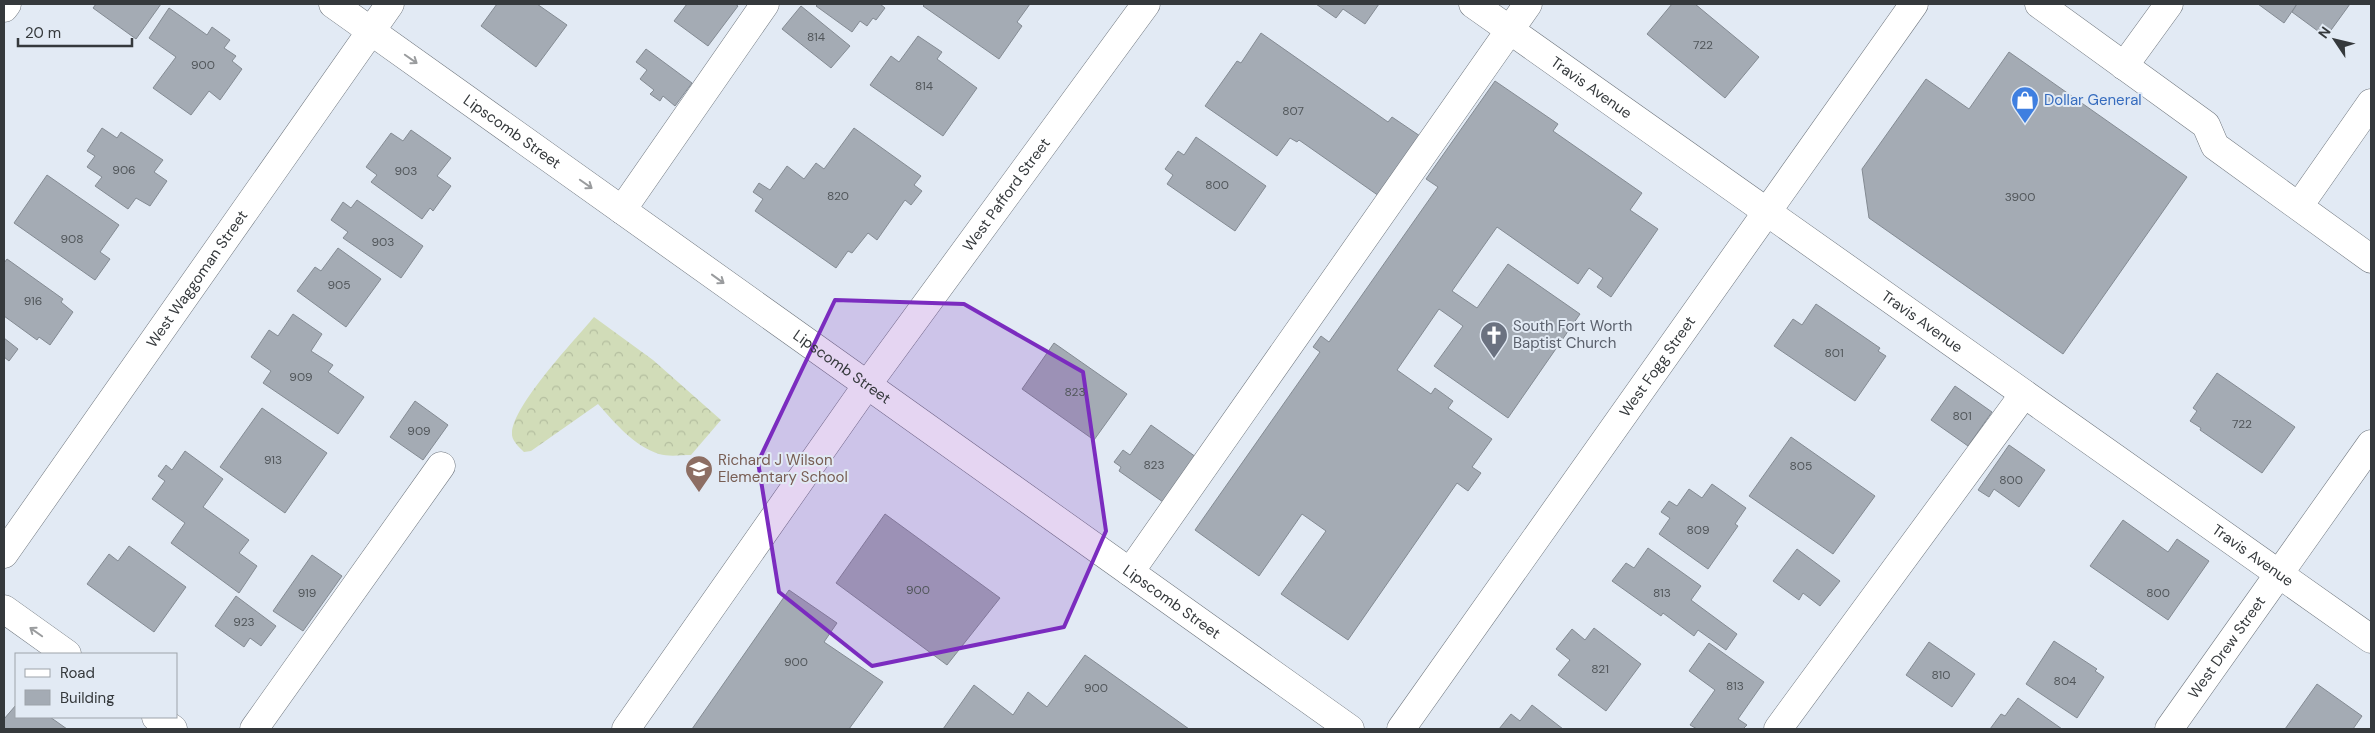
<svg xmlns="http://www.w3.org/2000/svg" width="2375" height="733" font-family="'DM Sans',sans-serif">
	<defs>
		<pattern id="forest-crowns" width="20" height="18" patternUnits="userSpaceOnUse" patternTransform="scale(1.25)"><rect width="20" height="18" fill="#d1dcb8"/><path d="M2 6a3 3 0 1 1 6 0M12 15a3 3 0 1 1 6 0" fill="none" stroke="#b4be9f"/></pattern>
	</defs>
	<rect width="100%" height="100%" fill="#e2eaf4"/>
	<path fill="url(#forest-crowns)" d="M594,317L653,360L721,420L691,455C681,455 669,457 659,454C634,446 615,423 598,404L531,451L524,452C519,447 511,440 512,433C513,405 574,341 594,317Z"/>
	<g fill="#a4abb4" stroke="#848b93">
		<polygon points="96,4 161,4 136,39 93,8"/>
		<polygon points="497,4 537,4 567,25 536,67 481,26"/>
		<polygon points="687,4 735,4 738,6 708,46 674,21"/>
		<polygon points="818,4 880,4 885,8 876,20 873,18 867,26 860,21 852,32 816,6"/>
		<polygon points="925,4 1030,4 1017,22 1022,26 999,59 923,6"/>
		<polygon points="1316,4 1379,4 1365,24 1343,9 1336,18"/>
		<polygon points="1672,4 1695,4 1759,57 1725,98 1647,34"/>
		<polygon points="2258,4 2297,4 2284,23"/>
		<polygon points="2297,4 2350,4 2326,37 2292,12"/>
		<polygon points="801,6 850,46 831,68 782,29"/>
		<polygon points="169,8 207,35 212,27 230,40 224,48 236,56 232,61 242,69 220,100 209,91 191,115 153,88 176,57 149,38"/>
		<polygon points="1261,33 1388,122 1392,117 1420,136 1379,196 1299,140 1297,142 1290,138 1277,156 1205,106 1237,61 1241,63"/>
		<polygon points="918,36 942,52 937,59 977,88 943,136 870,85 891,56 899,62"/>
		<polygon points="646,49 692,83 675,106 663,96 660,101 650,94 654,90 640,79 647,70 636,62"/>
		<polygon points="2009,52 2187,177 2063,354 1869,218 1862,169 1926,79 1969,109"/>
		<polygon points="1495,81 1558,124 1553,131 1642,193 1630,210 1658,229 1611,297 1597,287 1603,278 1589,268 1578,284 1497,227 1452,291 1477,308 1508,264 1580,314 1508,418 1434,366 1463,326 1439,309 1397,370 1431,394 1435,388 1453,401 1448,408 1492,439 1472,467 1481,473 1468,491 1457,483 1348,640 1281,594 1326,531 1302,514 1259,576 1195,530 1320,352 1313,347 1321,336 1329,342 1438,187 1426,179"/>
		<polygon points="102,128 117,138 121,132 163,160 154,172 167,181 150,206 136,198 128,209 95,186 102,177 87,167 95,156 87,151"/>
		<polygon points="854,128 921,176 914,185 922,191 911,205 905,200 877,240 868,233 852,253 848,251 836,268 755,211 763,199 753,192 759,183 770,190 787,166 804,179 816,163 824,169"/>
		<polygon points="411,130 451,158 437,176 451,186 433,211 430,208 422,219 371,182 377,175 366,167 391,133 403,141"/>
		<polygon points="1196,137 1266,186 1235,231 1167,184 1173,175 1165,169 1178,151 1184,155"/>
		<polygon points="47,175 119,225 100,252 110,259 95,280 14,223"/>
		<polygon points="357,200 423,246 401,278 343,238 348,232 331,220 343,202 351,208"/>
		<polygon points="338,248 381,279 346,327 297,291 315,267 321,271"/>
		<polygon points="7,259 63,299 61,302 73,312 50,345 39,337 37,340 4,316 4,263"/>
		<polygon points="1816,304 1880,348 1878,351 1886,356 1855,401 1774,346 1793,319 1802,325"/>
		<polygon points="293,314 322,334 311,351 333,365 328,372 364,397 338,434 263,383 271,371 251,357 269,330 278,336"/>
		<polygon points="4,338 18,349 9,361 4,357"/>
		<polygon points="1054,343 1127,394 1094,440 1022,389"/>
		<polygon points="2217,373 2295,427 2262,473 2200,430 2201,428 2190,421 2197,411 2193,408"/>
		<polygon points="1955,386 1992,412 1968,446 1931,420"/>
		<polygon points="415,401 448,425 423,460 390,437"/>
		<polygon points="262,408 327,453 285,513 220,467"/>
		<polygon points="1151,425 1196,457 1163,502 1119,471 1121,467 1114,462 1123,450 1130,455"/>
		<polygon points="1791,437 1875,496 1833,554 1749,496"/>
		<polygon points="2009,445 2045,470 2019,507 1994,489 1989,497 1978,490"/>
		<polygon points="185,451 223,479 203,507 249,540 239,553 257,566 239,593 171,543 185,523 152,499 165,481 158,476 166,465 172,470"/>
		<polygon points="1712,484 1746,508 1735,524 1738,526 1708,569 1659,534 1670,518 1661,512 1669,501 1677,506 1689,489 1702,498"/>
		<polygon points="885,514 1000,598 947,665 836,583"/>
		<polygon points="2123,520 2168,552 2177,539 2209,561 2168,620 2090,566"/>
		<polygon points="129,546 186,587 154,632 87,584 109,554 118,561"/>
		<polygon points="1648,548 1701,586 1691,600 1737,634 1726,650 1698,630 1694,636 1663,613 1661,616 1612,581 1626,563 1634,568"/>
		<polygon points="1797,549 1840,581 1820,606 1803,593 1799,600 1773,581"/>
		<polygon points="312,555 342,576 303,631 273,611"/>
		<polygon points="789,590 837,623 824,642 883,682 849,729 692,729"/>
		<polygon points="236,596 276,626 261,646 250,638 244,647 215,626"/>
		<polygon points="1594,628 1641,664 1606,711 1558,675 1570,660 1556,649 1572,629 1585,640"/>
		<polygon points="2054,641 2097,669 2095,671 2104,677 2077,718 2026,684"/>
		<polygon points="1929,642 1975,674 1952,707 1906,675"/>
		<polygon points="1709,643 1764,682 1738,719 1747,725 1743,729 1697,729 1690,725 1715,690 1689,671"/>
		<polygon points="1085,655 1189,729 943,729 974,685 1013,715 1028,692 1047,707"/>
		<polygon points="2317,684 2362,716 2353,729 2285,729"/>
		<polygon points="2018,698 2062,729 1990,729 2001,714 2005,716"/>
		<polygon points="16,705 16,717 50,717 67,729 4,729 4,719"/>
		<polygon points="1532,705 1563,729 1499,729 1511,714 1520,721"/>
	</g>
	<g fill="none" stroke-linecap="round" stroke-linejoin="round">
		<g stroke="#70777f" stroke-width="29">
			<g id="minor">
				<path id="s1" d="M333,4L1350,729"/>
				<path id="s2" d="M1473,4L2371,639"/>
				<polyline points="2039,4 2206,125 2215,146 2371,259"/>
				<polyline points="4,8 7,4"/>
				<polyline points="2124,66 2169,4"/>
				<polyline points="2299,206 2371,103"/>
				<polyline points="622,210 765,4"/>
				<path id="s3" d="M4,554L390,4"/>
				<polyline points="1130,572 1528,4"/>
				<polyline points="4,609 67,654"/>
				<polyline points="156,717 173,729"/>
				<polyline points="254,729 441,466"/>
				<path id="s4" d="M626,729L867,385L1146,4"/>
				<path id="s5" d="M1401,729L1914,4"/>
				<polyline points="1778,729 2024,394"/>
				<path id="s6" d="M2169,729L2371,444"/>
			</g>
		</g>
		<use href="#minor" stroke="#fff" stroke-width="28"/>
	</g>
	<defs><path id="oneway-shaft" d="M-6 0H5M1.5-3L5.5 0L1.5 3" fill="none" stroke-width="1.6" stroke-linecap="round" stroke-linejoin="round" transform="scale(1.25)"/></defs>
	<g stroke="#9a9c9e">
		<use href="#oneway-shaft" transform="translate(411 59) rotate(35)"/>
		<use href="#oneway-shaft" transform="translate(586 184) rotate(35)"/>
		<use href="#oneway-shaft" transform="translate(718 279) rotate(36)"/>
		<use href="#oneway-shaft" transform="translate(36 632) rotate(-145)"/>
	</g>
	<path fill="#7b2cbf" fill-opacity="0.2" stroke="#7b2cbf" stroke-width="4" stroke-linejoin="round" d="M835,300L964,304L1083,372L1106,531L1064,627L872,666L779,592L758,462Z"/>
	<defs>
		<g id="shop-pin" transform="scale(1.4375)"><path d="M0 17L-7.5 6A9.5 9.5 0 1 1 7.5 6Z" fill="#3f7fe0" stroke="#e2eaf4"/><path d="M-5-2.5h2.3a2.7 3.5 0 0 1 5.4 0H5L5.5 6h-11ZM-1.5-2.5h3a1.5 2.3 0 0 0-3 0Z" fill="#fff"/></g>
		<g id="church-pin" transform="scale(1.4375)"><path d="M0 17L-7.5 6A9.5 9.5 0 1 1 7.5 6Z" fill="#6b7280" stroke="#e2eaf4"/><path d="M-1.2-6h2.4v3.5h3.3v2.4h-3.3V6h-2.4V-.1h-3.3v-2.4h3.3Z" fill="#fff"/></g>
		<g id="school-pin" transform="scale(1.4375)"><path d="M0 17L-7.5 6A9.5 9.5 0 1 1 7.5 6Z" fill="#8d6e63" stroke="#e2eaf4"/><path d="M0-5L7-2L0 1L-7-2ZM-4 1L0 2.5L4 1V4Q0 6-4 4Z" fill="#fff"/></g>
	</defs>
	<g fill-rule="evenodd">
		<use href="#shop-pin" x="2025" y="100"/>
		<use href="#church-pin" x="1494" y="335"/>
		<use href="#school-pin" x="699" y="469"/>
	</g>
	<g text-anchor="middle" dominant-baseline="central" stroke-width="4" stroke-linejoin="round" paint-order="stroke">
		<g font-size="12" fill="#51565a">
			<text x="816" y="37">814</text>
			<text x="1703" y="45">722</text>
			<text x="203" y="65">900</text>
			<text x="924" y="86">814</text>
			<text x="1293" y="111">807</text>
			<text x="124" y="170">906</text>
			<text x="406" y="171">903</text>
			<text x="1217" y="185">800</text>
			<text x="838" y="196">820</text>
			<text x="2020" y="197">3900</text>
			<text x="72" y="239">908</text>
			<text x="383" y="242">903</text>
			<text x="339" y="285">905</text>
			<text x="33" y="301">916</text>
			<text x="1834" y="353">801</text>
			<text x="301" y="377">909</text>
			<text x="1075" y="392">823</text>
			<text x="1962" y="416">801</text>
			<text x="2242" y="424">722</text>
			<text x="419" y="431">909</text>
			<text x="273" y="460">913</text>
			<text x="1154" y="465">823</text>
			<text x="1801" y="466">805</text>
			<text x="2011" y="480">800</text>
			<text x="1698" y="530">809</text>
			<text x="918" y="590">900</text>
			<text x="307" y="593">919</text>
			<text x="1662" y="593">813</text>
			<text x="2158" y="593">800</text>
			<text x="244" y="622">923</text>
			<text x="796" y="662">900</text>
			<text x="1600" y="669">821</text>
			<text x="1941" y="675">810</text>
			<text x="2065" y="681">804</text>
			<text x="1735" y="686">813</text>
			<text x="1096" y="688">900</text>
		</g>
		<g font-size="15" fill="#35393c" stroke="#e2eaf4">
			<text stroke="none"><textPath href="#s2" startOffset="145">Travis Avenue</textPath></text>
			<text stroke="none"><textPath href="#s1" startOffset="220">Lipscomb Street</textPath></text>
			<text stroke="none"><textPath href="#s4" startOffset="656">West Pafford Street</textPath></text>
			<text stroke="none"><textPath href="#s3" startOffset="336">West Waggoman Street</textPath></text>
			<text stroke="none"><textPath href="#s2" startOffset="550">Travis Avenue</textPath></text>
			<text stroke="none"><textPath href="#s5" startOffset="444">West Fogg Street</textPath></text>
			<text stroke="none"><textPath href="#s1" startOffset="625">Lipscomb Street</textPath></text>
			<text stroke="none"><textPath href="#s2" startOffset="955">Travis Avenue</textPath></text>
			<text stroke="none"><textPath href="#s1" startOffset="1030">Lipscomb Street</textPath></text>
			<text stroke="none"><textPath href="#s6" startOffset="100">West Drew Street</textPath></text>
		</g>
		<g font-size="15" fill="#366cbe" stroke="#e2eaf4" text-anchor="start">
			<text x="2044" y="100">Dollar General</text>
		</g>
		<g font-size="15" fill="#5b616d" stroke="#e2eaf4" text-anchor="start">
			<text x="1513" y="326">South Fort Worth<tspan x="1513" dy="17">Baptist Church</tspan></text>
		</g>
		<g font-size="15" fill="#785e54" stroke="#e2eaf4" text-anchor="start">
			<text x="718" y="460">Richard J Wilson<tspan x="718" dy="17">Elementary School</tspan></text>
		</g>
	</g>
	<rect width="2375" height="733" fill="none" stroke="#35393c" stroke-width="10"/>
	<rect x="15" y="653" width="162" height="65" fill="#e2eaf4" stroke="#9da3aa"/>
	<rect x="25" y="669" width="25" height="8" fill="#ffffff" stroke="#9da3aa"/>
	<text x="60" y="678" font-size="15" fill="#35393c">Road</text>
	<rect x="25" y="690" width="25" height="15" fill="#a4abb4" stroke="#9da3aa"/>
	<text x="60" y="703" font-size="15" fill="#35393c">Building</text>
	<g transform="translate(2335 40) rotate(305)" stroke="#e2eaf4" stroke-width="4" paint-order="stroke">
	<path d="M0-4L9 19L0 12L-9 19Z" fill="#35393c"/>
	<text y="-8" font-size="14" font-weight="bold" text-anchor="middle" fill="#35393c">N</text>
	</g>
	<path d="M18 38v8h114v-8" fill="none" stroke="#35393c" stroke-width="2.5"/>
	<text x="25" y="38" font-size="15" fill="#35393c" stroke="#e2eaf4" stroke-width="4" paint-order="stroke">20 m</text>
</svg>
